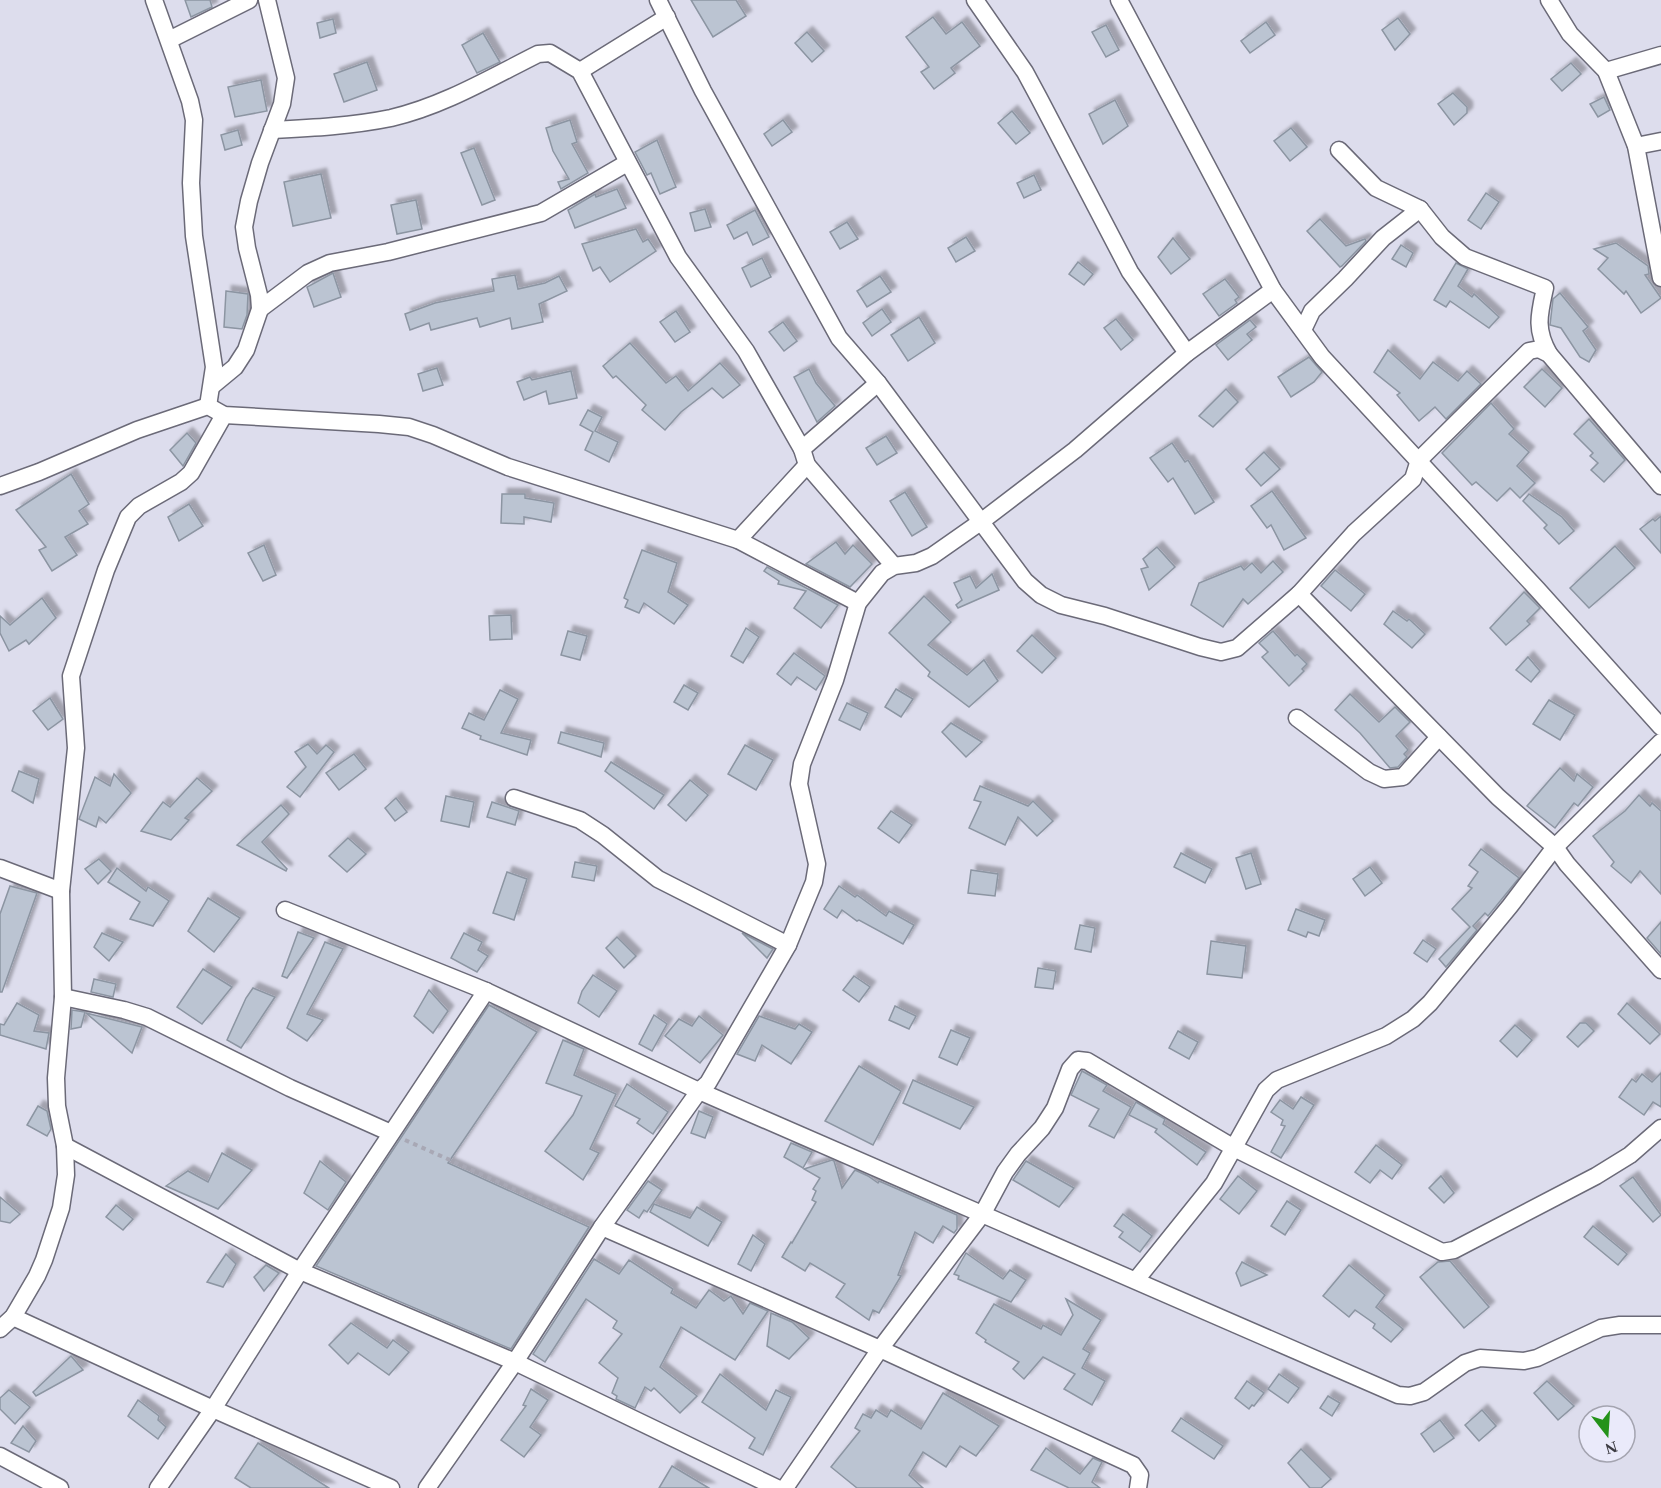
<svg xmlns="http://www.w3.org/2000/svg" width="1661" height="1488" font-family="'Times New Roman',serif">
	<defs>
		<filter id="shadow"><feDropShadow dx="5.5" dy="-5.5" stdDeviation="1.5" flood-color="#0004"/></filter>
	</defs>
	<rect width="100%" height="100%" fill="#dddded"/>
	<g fill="#bbc4d2" stroke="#8c95a2" stroke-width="1.5" filter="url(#shadow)">
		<polygon points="185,0 210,0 212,7 191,17"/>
		<polygon points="691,0 736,0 746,16 713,37"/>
		<polygon points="933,17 946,34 962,22 980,46 951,68 955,73 934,89 921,72 929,67 906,37"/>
		<polygon points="1398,18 1410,34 1395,50 1382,30"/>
		<polygon points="333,19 336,33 320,38 317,23"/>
		<polygon points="1266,22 1275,35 1250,53 1241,41"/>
		<polygon points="1106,25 1119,50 1106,57 1092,32"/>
		<polygon points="807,32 824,51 812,62 795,43"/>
		<polygon points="483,33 500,62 477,73 462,45"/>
		<polygon points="367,62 377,90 344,102 334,74"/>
		<polygon points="1571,63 1581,74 1562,91 1551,79"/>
		<polygon points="261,80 267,111 235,117 228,87"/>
		<polygon points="1453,93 1467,107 1467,113 1454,125 1438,104"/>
		<polygon points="1604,97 1610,110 1598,117 1590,104"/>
		<polygon points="1115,100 1128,126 1103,144 1089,114"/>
		<polygon points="1012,111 1030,133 1016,144 998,123"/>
		<polygon points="570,120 577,142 572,144 588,173 561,189 558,182 569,179 553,151 546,128"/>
		<polygon points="783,120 792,132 772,146 764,134"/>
		<polygon points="1291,128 1307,147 1290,161 1274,141"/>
		<polygon points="238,130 242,145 225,150 221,135"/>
		<polygon points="657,140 676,187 660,194 651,173 647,175 635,152"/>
		<polygon points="474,148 495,200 482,205 461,153"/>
		<polygon points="321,174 331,218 293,226 284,182"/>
		<polygon points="1034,175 1041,190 1024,198 1017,183"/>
		<polygon points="617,189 626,208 575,228 568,210 595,194 596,197"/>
		<polygon points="1486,193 1499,202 1481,229 1468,220"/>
		<polygon points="416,200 422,229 397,234 391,205"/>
		<polygon points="705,209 711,227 695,231 690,213"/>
		<polygon points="755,210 769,237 753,245 747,232 734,239 727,225"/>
		<polygon points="1320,219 1346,246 1365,239 1366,241 1342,266 1340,267 1307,231"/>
		<polygon points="847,222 858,239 840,249 830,232"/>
		<polygon points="636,229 643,242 648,239 656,251 610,282 600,267 593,271 582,244"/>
		<polygon points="966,237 975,251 956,262 948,248"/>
		<polygon points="1173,238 1190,259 1171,274 1158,257"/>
		<polygon points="1616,243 1648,266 1649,274 1645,275 1661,298 1641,313 1626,291 1624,294 1598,269 1608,258 1594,249"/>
		<polygon points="1401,245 1413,253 1406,267 1392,259"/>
		<polygon points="762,258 771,277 751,287 742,268"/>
		<polygon points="1078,262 1093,274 1084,285 1069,274"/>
		<polygon points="1456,263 1468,269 1458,286 1472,297 1474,294 1499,317 1489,328 1450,301 1446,307 1434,300"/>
		<polygon points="333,273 341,297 314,307 307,287"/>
		<polygon points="515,275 518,289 545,283 559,276 567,291 539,304 543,322 512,329 510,318 480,327 477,318 431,330 429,323 410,330 405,314 435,303 494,291 492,279"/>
		<polygon points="880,276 891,292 867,307 857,291"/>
		<polygon points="1225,279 1239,297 1235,300 1237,303 1219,316 1203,294"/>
		<polygon points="226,291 248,294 247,315 242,329 224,327"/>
		<polygon points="1560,293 1588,327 1583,331 1596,350 1589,362 1580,357 1561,328 1550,325 1553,299"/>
		<polygon points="882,309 891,322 872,336 863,323"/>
		<polygon points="676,311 690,332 675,342 660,322"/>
		<polygon points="919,317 935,343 908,361 891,335"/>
		<polygon points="1116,319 1133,340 1121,350 1104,328"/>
		<polygon points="1250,320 1256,327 1247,334 1252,340 1228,360 1216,345"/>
		<polygon points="783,322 797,341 784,351 769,332"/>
		<polygon points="630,343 666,383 676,376 688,391 720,363 740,385 723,398 712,388 681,412 665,430 642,410 646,405 616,376 613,378 603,366"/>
		<polygon points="1388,350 1420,379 1433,362 1458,381 1467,371 1481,384 1446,419 1435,407 1419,421 1397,395 1400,393 1374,372"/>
		<polygon points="1309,357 1322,372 1314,382 1291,397 1278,377"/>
		<polygon points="437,368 443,385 423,391 418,374"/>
		<polygon points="809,369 816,383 835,406 817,422 794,377"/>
		<polygon points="1542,369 1562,388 1545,407 1524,387"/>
		<polygon points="571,371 577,398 549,404 546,391 524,400 517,382 530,377 532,380"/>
		<polygon points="1226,389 1238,402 1213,427 1199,416"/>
		<polygon points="1491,403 1514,429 1509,434 1529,452 1517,466 1535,483 1520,498 1510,488 1497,501 1476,482 1472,485 1442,453"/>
		<polygon points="588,410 602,417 595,431 618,442 609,462 585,450 593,432 580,425"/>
		<polygon points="1589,419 1625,460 1604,482 1591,470 1598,463 1590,456 1593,453 1574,434"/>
		<polygon points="187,433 196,443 183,466 170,450"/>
		<polygon points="886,436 897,453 877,465 866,448"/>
		<polygon points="1172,443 1185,462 1188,460 1214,502 1195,514 1173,478 1168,482 1150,458"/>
		<polygon points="1264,452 1280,469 1261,486 1246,469"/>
		<polygon points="71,474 89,504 79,511 88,524 65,537 77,555 52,571 39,550 46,547 16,510"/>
		<polygon points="1272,491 1306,538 1284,550 1271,525 1267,528 1251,506"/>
		<polygon points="905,492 927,527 912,536 890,501"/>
		<polygon points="502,494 525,494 525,498 554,503 551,522 524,517 524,524 501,523"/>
		<polygon points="1529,494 1562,517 1574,531 1559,544 1544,528 1547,525 1523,501"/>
		<polygon points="189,504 203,526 179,541 168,517"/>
		<polygon points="1661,516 1661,553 1640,529 1653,519 1655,521"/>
		<polygon points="836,542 845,554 853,545 872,564 850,587 806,564"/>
		<polygon points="264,545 276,575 263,581 248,553"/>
		<polygon points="1615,546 1635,568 1589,608 1570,588"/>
		<polygon points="1157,547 1175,567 1149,590 1141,569 1148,567 1143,559"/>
		<polygon points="642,550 677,563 668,592 688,605 674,624 644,603 639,613 625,607 628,600 624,598"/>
		<polygon points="1273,561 1283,572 1248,604 1243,599 1223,627 1191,605 1199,583 1241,566 1244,570 1252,563 1261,573"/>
		<polygon points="767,567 838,605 821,628 794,608 806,591 778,584 779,581 764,571"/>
		<polygon points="1335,570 1365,594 1351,611 1321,586"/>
		<polygon points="992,574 999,590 958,608 956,605 962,600 954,583 970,576 976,588"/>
		<polygon points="1524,592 1540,608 1527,621 1530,624 1506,645 1490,628"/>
		<polygon points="924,596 951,622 928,645 967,675 984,660 998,681 969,707 928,676 930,672 889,633"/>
		<polygon points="42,598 56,618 29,644 26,640 9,651 0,633 0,616 10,625"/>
		<polygon points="1393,611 1407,621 1409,619 1425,634 1412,648 1384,624"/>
		<polygon points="511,615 512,639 490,640 489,616"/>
		<polygon points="746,628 759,637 743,663 731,656"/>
		<polygon points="568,631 587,636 580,660 561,655"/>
		<polygon points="1273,631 1295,656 1297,654 1307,664 1302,669 1304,671 1289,686 1262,657 1268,652 1259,643"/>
		<polygon points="1032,635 1056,658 1042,673 1017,651"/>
		<polygon points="794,653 825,676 816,690 797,677 791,685 777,674"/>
		<polygon points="1528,657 1540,671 1531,682 1516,670"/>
		<polygon points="684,685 698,693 688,710 674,702"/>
		<polygon points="896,689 913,699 901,717 885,707"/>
		<polygon points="500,690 518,699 501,733 531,740 527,755 480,739 481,736 462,728 469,713 484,720"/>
		<polygon points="1350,694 1379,722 1395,707 1410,722 1396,736 1408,750 1404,754 1407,757 1398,767 1390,768 1360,733 1335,710"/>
		<polygon points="50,698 63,719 48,730 33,711"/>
		<polygon points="1549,700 1575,715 1560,740 1533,724"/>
		<polygon points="847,703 868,713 860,730 839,720"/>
		<polygon points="951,723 982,742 966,757 942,732"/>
		<polygon points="561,732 604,743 601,757 558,743"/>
		<polygon points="308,744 317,754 326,745 334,752 300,797 287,787 306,767 295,752"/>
		<polygon points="745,745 773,760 756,790 728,774"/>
		<polygon points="354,754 366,769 339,790 326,773"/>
		<polygon points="611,762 664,795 654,809 605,771"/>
		<polygon points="1560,768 1574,781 1577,774 1593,787 1578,806 1574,803 1555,828 1527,806"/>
		<polygon points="19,771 39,779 33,803 12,791"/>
		<polygon points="114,774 131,793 106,823 99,817 96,827 79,819 95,777 110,786"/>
		<polygon points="197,778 212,791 185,818 189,820 171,840 141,831 163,802 170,807"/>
		<polygon points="690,780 708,795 686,821 668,805"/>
		<polygon points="980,786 1028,806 1033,801 1053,821 1037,836 1018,817 1005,845 969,828 981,802 974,800"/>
		<polygon points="1639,795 1650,806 1652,803 1661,811 1661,894 1640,871 1631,883 1611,866 1614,862 1593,836 1625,811"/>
		<polygon points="446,796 474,802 469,827 441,821"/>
		<polygon points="396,798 407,812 395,821 385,808"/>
		<polygon points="492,802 519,811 515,825 487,817"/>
		<polygon points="281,805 289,814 262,842 287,869 286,871 237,845"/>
		<polygon points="891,811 912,825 899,843 878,828"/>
		<polygon points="348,838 366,854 347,872 329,856"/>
		<polygon points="1481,849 1519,878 1488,916 1485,913 1473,926 1477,930 1446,967 1439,959 1470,927 1452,909 1472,888 1468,886 1478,872 1469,865"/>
		<polygon points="1181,853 1212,869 1205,883 1174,867"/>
		<polygon points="1251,853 1261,884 1246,889 1236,858"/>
		<polygon points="99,859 111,871 98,884 85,869"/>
		<polygon points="575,862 597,866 594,881 572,877"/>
		<polygon points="1370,867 1382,883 1365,896 1353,879"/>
		<polygon points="117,868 146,891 148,887 169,901 153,926 130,919 140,902 108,882"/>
		<polygon points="971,870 998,874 995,896 968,893"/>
		<polygon points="507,872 527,879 514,920 493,913"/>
		<polygon points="10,886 37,893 2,992 0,992 0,914"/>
		<polygon points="839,886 855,897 857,895 886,916 889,911 914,925 903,944 859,920 857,921 842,910 837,918 824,909"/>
		<polygon points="208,898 240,918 214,952 188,931"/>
		<polygon points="1296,909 1325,920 1319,936 1308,932 1306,937 1288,930"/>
		<polygon points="1661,922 1661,954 1647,938"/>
		<polygon points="1080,925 1095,928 1091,952 1075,949"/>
		<polygon points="298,932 314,938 287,978 282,976"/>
		<polygon points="102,933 123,942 109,961 94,947"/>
		<polygon points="464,933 482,942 478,950 488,956 477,972 451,958"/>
		<polygon points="742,933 773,949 767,958"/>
		<polygon points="617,937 636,956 624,968 606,948"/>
		<polygon points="1423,940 1436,949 1427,962 1414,953"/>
		<polygon points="1211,941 1246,946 1242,978 1207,974"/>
		<polygon points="325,942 343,949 307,1014 323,1020 307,1041 287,1028"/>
		<polygon points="1038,968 1056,971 1053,989 1035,987"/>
		<polygon points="203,969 232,987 202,1024 177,1007"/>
		<polygon points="593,975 617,991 599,1017 578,1003 582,991"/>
		<polygon points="854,976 870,987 859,1002 843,990"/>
		<polygon points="94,979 116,984 113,997 91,992"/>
		<polygon points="253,988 275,997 241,1048 227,1040 246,998"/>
		<polygon points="429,990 448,1011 433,1033 414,1016"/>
		<polygon points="17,1003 39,1015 34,1031 49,1033 46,1049 0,1035 0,1024 4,1025"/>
		<polygon points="1627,1003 1660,1034 1650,1044 1618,1014"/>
		<polygon points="489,1005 537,1032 448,1163 589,1227 511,1349 316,1266"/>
		<polygon points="895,1006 916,1016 909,1029 889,1020"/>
		<polygon points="72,1010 85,1012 81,1027 71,1029"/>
		<polygon points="86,1013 142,1027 132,1053 106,1030"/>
		<polygon points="654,1015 667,1024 652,1051 639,1044"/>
		<polygon points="699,1016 723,1035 700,1063 665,1036 679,1019 692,1026"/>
		<polygon points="759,1016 795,1029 799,1024 812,1032 791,1064 762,1045 755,1061 737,1054"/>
		<polygon points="1580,1023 1586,1023 1594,1031 1578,1047 1567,1037"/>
		<polygon points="1515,1025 1532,1040 1517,1057 1500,1041"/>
		<polygon points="951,1030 970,1038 957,1065 939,1057"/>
		<polygon points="1178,1031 1198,1042 1189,1059 1169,1048"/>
		<polygon points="563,1040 584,1049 574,1075 616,1094 590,1149 599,1153 583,1180 545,1151 573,1115 582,1096 546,1083"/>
		<polygon points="859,1066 901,1091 873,1145 825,1121"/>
		<polygon points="1082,1071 1107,1085 1103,1091 1131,1107 1114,1138 1089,1126 1099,1109 1071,1095"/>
		<polygon points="1661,1073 1661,1107 1653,1102 1644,1115 1619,1097 1632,1079 1636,1082 1642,1074 1652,1082"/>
		<polygon points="913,1080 974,1107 960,1129 903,1103"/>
		<polygon points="627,1084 668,1112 653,1134 637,1123 640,1119 615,1106"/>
		<polygon points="1301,1097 1314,1105 1281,1158 1271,1152 1285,1126 1281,1125 1283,1120 1271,1112 1280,1100 1293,1109"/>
		<polygon points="1136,1102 1165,1119 1163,1124 1206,1152 1197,1165 1155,1132 1157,1129 1129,1115"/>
		<polygon points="38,1106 47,1111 51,1129 47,1136 27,1125"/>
		<polygon points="699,1111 713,1117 705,1138 691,1133"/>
		<polygon points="791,1143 812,1152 803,1168 784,1157"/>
		<polygon points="1376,1145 1402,1165 1392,1179 1380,1170 1370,1183 1355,1172"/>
		<polygon points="222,1153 252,1170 218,1209 166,1186 188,1171 208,1182"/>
		<polygon points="832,1160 834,1161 842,1188 855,1170 868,1176 878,1183 879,1181 957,1215 957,1229 954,1233 943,1226 933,1243 915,1232 898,1275 901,1276 879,1313 873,1310 869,1320 836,1297 845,1284 810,1263 805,1271 782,1257 791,1242 792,1243 816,1202 812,1200 816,1191 813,1189 820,1178 804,1169"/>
		<polygon points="320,1161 346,1182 328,1210 304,1193"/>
		<polygon points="1026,1161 1074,1188 1059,1207 1013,1180"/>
		<polygon points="1238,1176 1257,1191 1239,1214 1220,1199"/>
		<polygon points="1441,1176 1454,1193 1444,1203 1429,1188"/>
		<polygon points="1633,1177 1661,1215 1653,1222 1620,1186"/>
		<polygon points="648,1181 662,1190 647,1212 644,1210 639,1218 627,1210"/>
		<polygon points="0,1197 20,1214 10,1223 0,1221"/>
		<polygon points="1287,1201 1301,1210 1285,1235 1271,1226"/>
		<polygon points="654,1204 690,1218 697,1207 722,1222 708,1246 650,1212"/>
		<polygon points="116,1205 133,1219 123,1230 106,1217"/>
		<polygon points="1123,1214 1152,1236 1140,1252 1119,1237 1123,1232 1114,1226"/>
		<polygon points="1593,1226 1627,1254 1618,1265 1584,1237"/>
		<polygon points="753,1235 765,1244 751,1271 738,1264"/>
		<polygon points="966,1253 1003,1279 1010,1270 1026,1280 1011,1302 958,1279 959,1276 954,1274"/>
		<polygon points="226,1254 236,1264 223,1287 207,1282"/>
		<polygon points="594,1259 619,1274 629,1260 673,1289 671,1293 696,1308 709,1290 724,1301 731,1296 743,1314 750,1303 768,1311 735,1360 681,1327 660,1367 697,1396 680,1413 654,1388 651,1391 645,1387 635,1408 616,1399 617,1396 612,1393 618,1378 599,1363 622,1334 613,1328 617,1321 586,1299 545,1362 533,1354"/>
		<polygon points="1450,1261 1489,1307 1464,1328 1420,1277 1438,1262"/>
		<polygon points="1242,1262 1267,1275 1241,1286 1236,1273"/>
		<polygon points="266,1265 279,1273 264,1291 254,1277"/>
		<polygon points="1349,1265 1385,1295 1376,1307 1403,1329 1391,1342 1373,1328 1375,1324 1355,1310 1349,1317 1323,1296"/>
		<polygon points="1066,1299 1101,1320 1083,1349 1090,1353 1082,1368 1105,1381 1092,1405 1064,1389 1075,1374 1043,1357 1024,1379 1013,1369 1019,1362 985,1342 986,1340 976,1333 994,1304 1041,1329 1043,1325 1061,1335 1073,1315"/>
		<polygon points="771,1313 792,1322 809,1338 789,1359 767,1346"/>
		<polygon points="351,1323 387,1348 393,1340 409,1352 389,1375 358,1353 348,1364 329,1345"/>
		<polygon points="71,1356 83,1370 36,1396 33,1392"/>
		<polygon points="720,1374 766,1410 776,1390 791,1397 763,1455 749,1448 755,1438 702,1402"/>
		<polygon points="1279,1374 1299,1388 1288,1403 1268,1389"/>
		<polygon points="1247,1381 1264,1393 1254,1406 1252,1405 1249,1409 1235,1398"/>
		<polygon points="1547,1381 1574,1406 1558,1420 1534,1393"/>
		<polygon points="531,1389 548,1400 530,1427 541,1435 524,1457 501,1440 526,1406 523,1405"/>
		<polygon points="9,1390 30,1407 15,1424 0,1409 0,1398"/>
		<polygon points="943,1393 999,1426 976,1456 960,1446 946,1467 923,1452 909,1475 923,1488 857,1488 831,1467 860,1431 855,1428 863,1414 871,1418 876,1410 887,1417 891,1410 921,1429"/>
		<polygon points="1328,1396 1340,1403 1332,1416 1320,1408"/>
		<polygon points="138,1400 159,1416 158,1420 166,1427 158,1439 128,1416"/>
		<polygon points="1482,1410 1496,1426 1479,1441 1465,1425"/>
		<polygon points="1181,1418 1223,1446 1214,1459 1172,1431"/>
		<polygon points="1440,1420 1454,1438 1434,1452 1421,1434"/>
		<polygon points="23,1426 36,1441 29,1452 11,1443"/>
		<polygon points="258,1443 329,1488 251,1488 235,1478"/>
		<polygon points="1046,1448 1080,1474 1093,1458 1102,1462 1092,1482 1100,1488 1069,1488 1031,1470"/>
		<polygon points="1301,1449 1331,1479 1321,1488 1310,1488 1288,1463"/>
		<polygon points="672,1466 709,1488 659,1488"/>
	</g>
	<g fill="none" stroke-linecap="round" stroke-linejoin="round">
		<g stroke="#6b6a78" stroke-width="19">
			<g id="minor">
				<polyline points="154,0 190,101 194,120 191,183 194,236 214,367 208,406"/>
				<polyline points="658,0 703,91 839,338 878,383 1025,581 1041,595 1061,605 1105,616 1200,647 1221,652 1237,648 1299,594 1354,533 1413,479 1419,460 1529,351 1539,349 1549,354 1661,486"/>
				<polyline points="975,0 1025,72 1039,98 1130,272 1187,353"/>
				<polyline points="1119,0 1273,290 1322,357 1537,589 1661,727"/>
				<polyline points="1549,0 1570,34 1606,71 1636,146 1661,278"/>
				<polyline points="169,40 249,0"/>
				<polyline points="580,71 667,17"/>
				<polyline points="1606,71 1661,55"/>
				<path d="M272,130C312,128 352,126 391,118C443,106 490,78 538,54L550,53L580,71L678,257L746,351L802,449L807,465L894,566"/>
				<polyline points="1636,146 1661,141"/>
				<path d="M1420,209L1442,237L1465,257L1545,288C1539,315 1535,329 1549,354"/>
				<polyline points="260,309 308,273 330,263 388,252 541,213 627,163"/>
				<polyline points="1303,330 1312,311 1345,279 1383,238 1420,209 1376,188 1339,150"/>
				<polyline points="212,386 235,367 246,350 260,309 259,295 247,248 244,227 249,201 260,163 282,104 286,78 267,0"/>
				<polyline points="802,449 878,383"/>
				<polyline points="0,486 39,472 137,430 208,406 224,415 379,424 409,427 433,435 508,467 738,540 858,603"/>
				<polyline points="738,540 807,465"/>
				<polyline points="1299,594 1498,797 1555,847 1567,864 1661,970"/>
				<polyline points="1297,718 1369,772 1384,779 1403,777 1439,737"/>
				<polyline points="514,798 580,820 603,835 658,879 788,945"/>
				<polyline points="0,868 61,891"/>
				<polyline points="285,910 486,991 699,1091 1398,1395 1410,1396 1424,1392 1465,1363 1480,1358 1524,1361 1537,1358 1601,1328 1620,1325 1661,1325"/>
				<polyline points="63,997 124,1010 147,1017 290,1088 391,1133"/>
				<polyline points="65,1146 300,1271 515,1362 777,1488"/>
				<polyline points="602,1227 880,1349 1133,1465 1140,1475 1138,1488"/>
				<polyline points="1136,1280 1214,1183 1266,1090 1277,1080 1386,1036 1413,1019 1430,1003 1510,906 1555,847 1661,742"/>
				<polyline points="13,1317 213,1409 391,1488"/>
				<polyline points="0,1329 13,1317 37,1276 44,1260 61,1208 66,1175 65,1146 57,1106 56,1078 63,997 61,891 76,748 71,676 106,570 128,517 139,506 181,482 191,473 224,415"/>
				<polyline points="0,1456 60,1488"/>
				<polyline points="158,1488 213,1409 300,1271 486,991"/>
				<polyline points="427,1488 515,1362 602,1227 699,1091 708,1083 788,945 814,882 817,864 799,784 802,764 835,680 858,603 882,573 894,566 916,563 932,556 982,521 1075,450 1187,353 1273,290"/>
				<polyline points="785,1488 880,1349 983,1213 1005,1172 1018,1154 1042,1128 1055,1108 1070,1069 1078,1060 1087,1061 1234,1148 1442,1252 1454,1250 1596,1176 1630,1155 1661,1128"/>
			</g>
		</g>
		<polyline stroke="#a8a8b5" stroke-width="4" stroke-dasharray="4.5 4.5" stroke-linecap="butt" points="405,1140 587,1221"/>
		<use href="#minor" stroke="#fff" stroke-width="16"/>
	</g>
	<g transform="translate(1607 1434) rotate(163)"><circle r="28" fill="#eaeafa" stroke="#a4a4b0" stroke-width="1.5"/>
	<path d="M0-4.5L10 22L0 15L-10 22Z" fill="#24921a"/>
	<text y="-9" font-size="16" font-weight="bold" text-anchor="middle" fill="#3c3b42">N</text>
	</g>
</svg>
